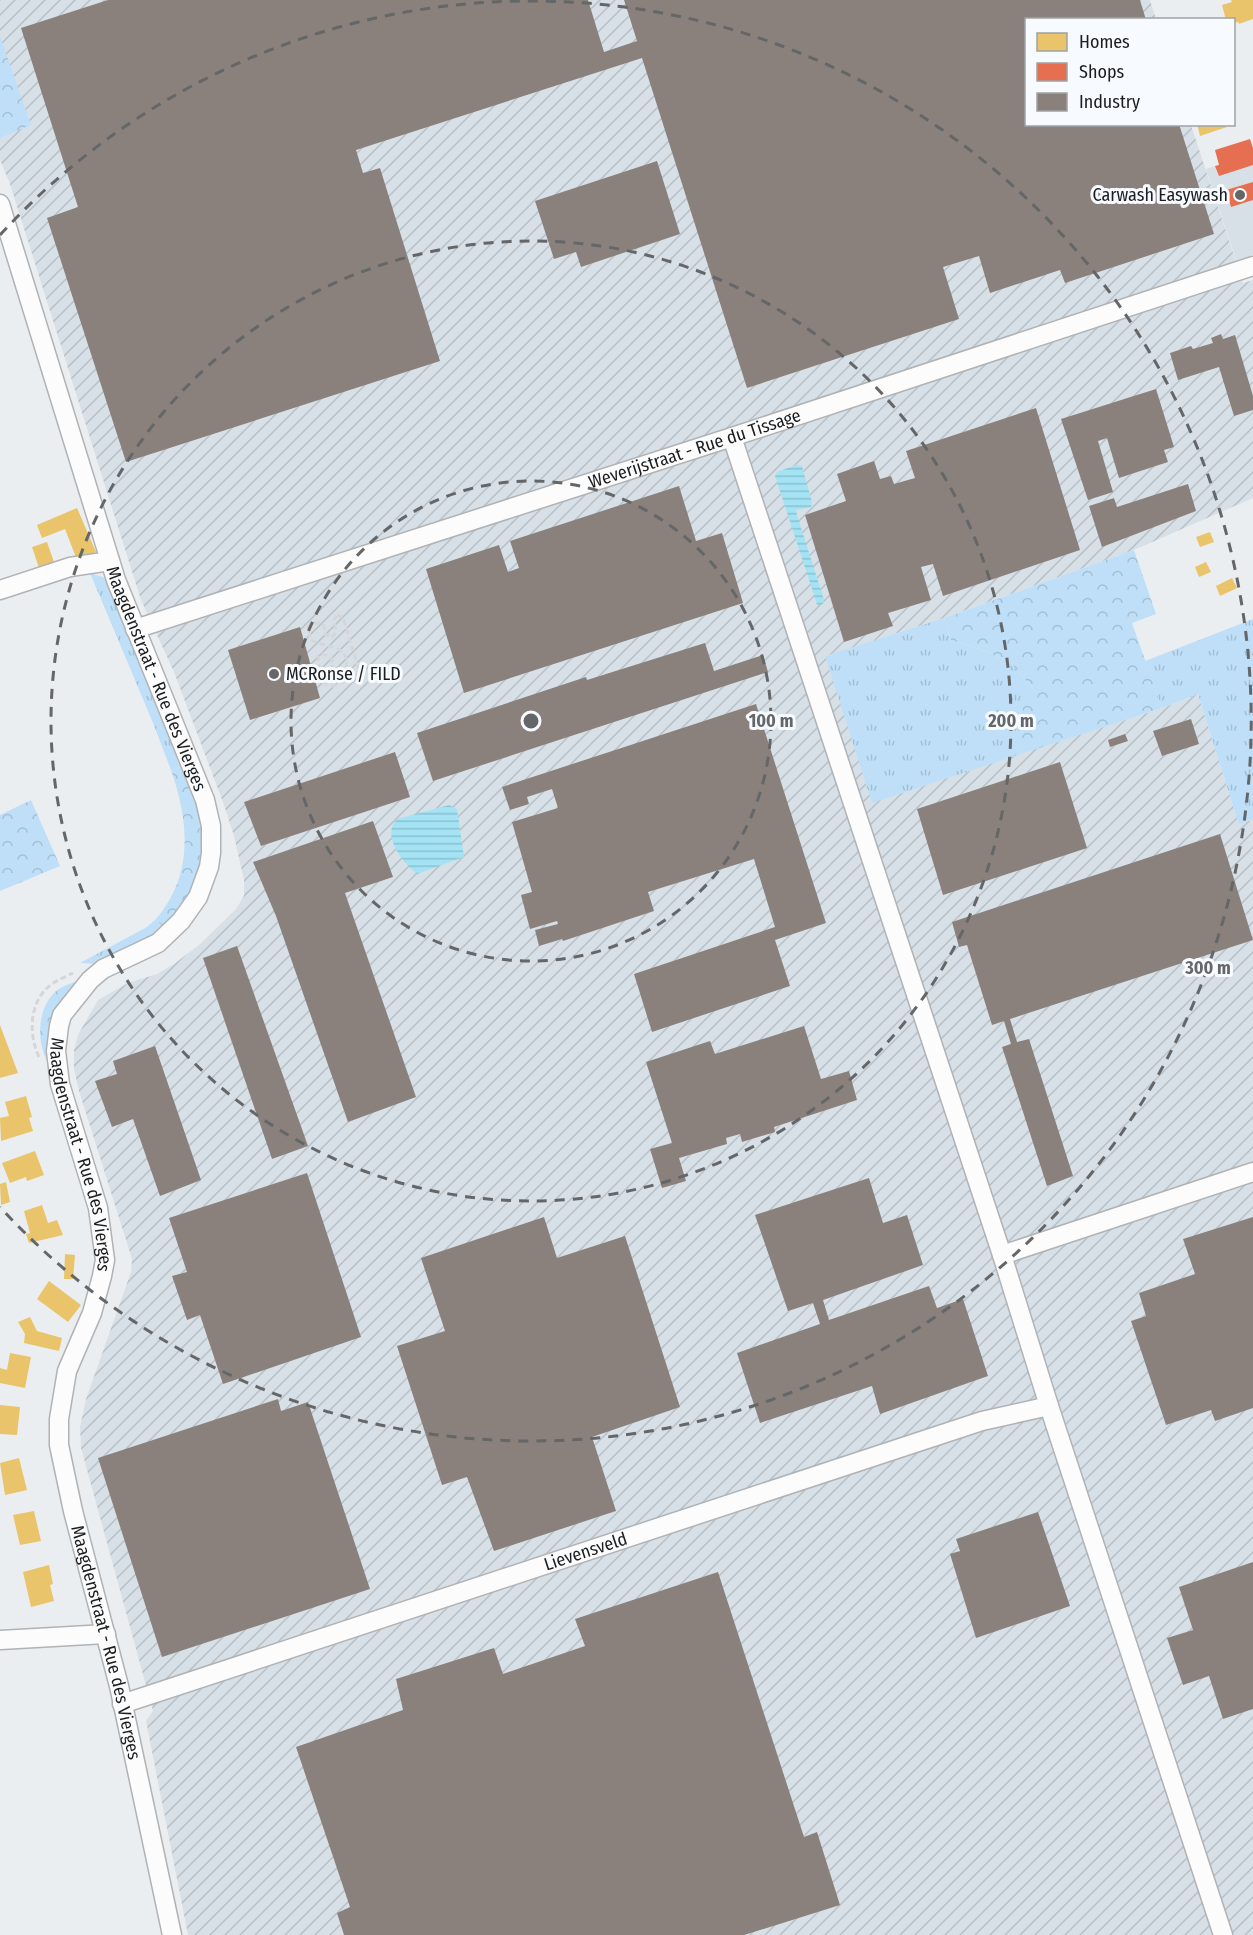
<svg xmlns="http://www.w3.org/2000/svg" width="1253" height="1935" font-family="'Fira Sans Condensed',sans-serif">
	<defs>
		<pattern id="industrial-furrows" width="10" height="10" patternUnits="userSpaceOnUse" patternTransform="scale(1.5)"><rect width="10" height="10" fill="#d7e0e7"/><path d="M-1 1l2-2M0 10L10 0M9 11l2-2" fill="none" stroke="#b8c0c6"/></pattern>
		<pattern id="grass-tufts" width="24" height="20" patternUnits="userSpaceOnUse" patternTransform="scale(1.5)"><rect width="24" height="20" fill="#bedff7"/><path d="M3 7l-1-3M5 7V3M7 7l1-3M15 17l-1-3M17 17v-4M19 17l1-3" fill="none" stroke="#a3bfd3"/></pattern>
		<pattern id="forest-crowns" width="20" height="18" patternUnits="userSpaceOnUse" patternTransform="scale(1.5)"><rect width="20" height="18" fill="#bedff7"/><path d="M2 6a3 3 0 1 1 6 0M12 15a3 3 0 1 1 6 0" fill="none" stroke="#a3bfd3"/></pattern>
		<pattern id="water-rules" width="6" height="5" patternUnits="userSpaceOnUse" patternTransform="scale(1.5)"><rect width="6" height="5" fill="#a3e3f4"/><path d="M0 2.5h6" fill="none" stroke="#8cc2d1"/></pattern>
	</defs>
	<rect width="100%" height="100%" fill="#ebeef1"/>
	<polygon fill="#d7e0e7" points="1253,154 1253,255 1236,260 1206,169"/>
	<polygon fill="url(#industrial-furrows)" points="0,0 1150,0 1156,19 1026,20 1026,124 1191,125 1243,283 1253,280 1253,498 1134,550 944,618 826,656 872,802 1162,708 1198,694 1239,825 1253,819 1253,1935 188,1935 146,1721 153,1711 81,1448 80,1427 86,1399 131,1272 132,1259 79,1091 74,1069 74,1050 78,1035 98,1000 128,983 157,974 174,964 199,945 236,909 244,896 244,880 234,836 224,805 174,672 141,600 10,184 0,160"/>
	<g fill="url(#grass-tufts)">
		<polygon points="90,573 103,577 108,581 181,767 171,770 153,723"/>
		<polygon points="944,618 951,640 985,651 1010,662 1036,692 1029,730 1016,733 1021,754 872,803 825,656"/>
		<polygon points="1253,619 1253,819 1239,825 1198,694 1162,708 1145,661"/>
		<polygon points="156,919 163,927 142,943 97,964 80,963 147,927"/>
	</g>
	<g fill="url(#forest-crowns)">
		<polygon points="0,36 31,125 0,138"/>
		<polygon points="1134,550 1156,614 1132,623 1162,708 1021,754 1015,733 1029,730 1020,699 1036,692 1010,662 985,651 951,640 944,618"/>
		<path d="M181,767L198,810L203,833L202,863L187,905L163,927L156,919C194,875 189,822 171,770Z"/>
		<polygon points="31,800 60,866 0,891 0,815"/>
		<path d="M77,981L80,984L49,1038L48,1063C36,1042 37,1008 56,991C62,986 70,984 77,981Z"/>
	</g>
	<g fill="url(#water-rules)">
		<polygon points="796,465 802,466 812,502 811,507 796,510 797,515 824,600 823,604 817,605 816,601 775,476 777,472"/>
		<path d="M449,805L457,809L464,857L417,874C406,865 387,844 392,827C393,824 395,822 397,819Z"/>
	</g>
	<g fill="#e9c46a">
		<polygon points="1231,0 1253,0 1253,19 1239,24 1238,22 1234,23 1234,20 1226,20 1222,5 1232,2"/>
		<polygon points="1197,124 1226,124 1227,127 1200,136"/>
		<polygon points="77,508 96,552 77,560 65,529 42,538 37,525"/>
		<polygon points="1210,532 1214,542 1200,547 1196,537"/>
		<polygon points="47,542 55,565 40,571 32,547"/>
		<polygon points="1206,562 1211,572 1199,577 1195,567"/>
		<polygon points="1232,578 1237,588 1220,596 1216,586"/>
		<polygon points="0,1025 18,1073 0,1078"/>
		<polygon points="26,1096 32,1117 29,1118 33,1131 1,1141 0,1118 9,1116 5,1102"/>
		<polygon points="35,1151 44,1175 27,1181 26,1177 10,1183 2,1163"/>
		<polygon points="6,1182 10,1202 1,1205 0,1184"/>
		<polygon points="42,1205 48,1223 57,1220 63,1235 29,1243 26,1234 30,1233 24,1211"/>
		<polygon points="65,1254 75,1255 73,1279 64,1279"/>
		<polygon points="49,1281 81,1305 68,1322 37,1299"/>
		<polygon points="30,1317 37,1331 62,1338 59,1351 24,1343 25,1334 18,1322"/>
		<polygon points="10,1353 31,1357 25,1388 0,1383 0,1368 7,1370"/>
		<polygon points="0,1405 20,1407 17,1435 0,1434"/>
		<polygon points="19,1458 27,1490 5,1495 0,1463"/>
		<polygon points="34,1511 41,1541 20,1545 13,1515"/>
		<polygon points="49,1565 53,1584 50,1585 54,1601 31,1607 23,1572"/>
	</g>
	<g fill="#e76f51">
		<polygon points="1250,139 1253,148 1253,165 1219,176 1215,166 1219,165 1215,150"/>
		<polygon points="1253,182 1253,200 1231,207 1226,190"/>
	</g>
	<g fill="#8a817c">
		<polygon points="108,0 588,0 604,52 637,41 624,0 1140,0 1146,20 1026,20 1026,124 1179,124 1214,234 1065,283 1060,270 990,293 979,256 943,267 959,319 747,388 642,58 356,150 363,173 380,168 440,361 126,462 47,218 78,207 21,28"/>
		<polygon points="657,161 680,234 581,267 576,252 554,259 535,201"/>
		<polygon points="1221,334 1223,339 1235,335 1253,396 1253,410 1234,416 1219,367 1178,380 1170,353 1191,346 1193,349 1213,343 1211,338"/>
		<polygon points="1156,389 1174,447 1164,450 1168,462 1119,478 1107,438 1098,441 1113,492 1088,500 1061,419"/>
		<polygon points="1036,408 1080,550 943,596 933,564 921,567 931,600 888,613 893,626 844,642 805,515 846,501 837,474 874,461 880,479 891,476 894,484 915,478 906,451"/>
		<polygon points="1188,484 1196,511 1102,547 1089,506 1114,498 1117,507"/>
		<polygon points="679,486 696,541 722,533 743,603 464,693 426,569 499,545 508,572 519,568 510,541"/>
		<polygon points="300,627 320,698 250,720 228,650"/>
		<polygon points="705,643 714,671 763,655 768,672 433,781 417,733 586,677 587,680"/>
		<polygon points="756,704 826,923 775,940 790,986 652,1032 634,974 775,927 754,859 648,892 654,911 563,941 562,939 539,946 535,930 558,924 557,921 530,929 521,895 532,892 512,822 558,808 552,789 527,797 529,804 510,810 502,787"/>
		<polygon points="1191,719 1199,744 1162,756 1153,731"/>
		<polygon points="1125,734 1128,741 1110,747 1108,740"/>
		<polygon points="395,752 410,797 261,846 244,802"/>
		<polygon points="1060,762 1087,848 943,895 917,809"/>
		<polygon points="373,821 393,877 345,893 416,1097 348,1122 276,916 253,862"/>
		<polygon points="1220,834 1253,940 1010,1019 1017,1042 1029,1039 1073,1176 1047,1186 1002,1047 1011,1044 1004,1021 992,1025 967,945 959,947 952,922"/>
		<polygon points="237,946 308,1146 272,1159 203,958"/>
		<polygon points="804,1026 821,1079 849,1071 857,1100 774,1127 775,1132 742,1142 740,1134 726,1138 727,1144 679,1158 686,1181 662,1188 650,1149 672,1143 646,1062 710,1041 715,1054"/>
		<polygon points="155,1046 201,1180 160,1196 133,1119 112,1127 95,1081 117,1074 113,1061"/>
		<polygon points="307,1173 361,1337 223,1384 200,1315 187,1320 172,1276 187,1272 169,1218"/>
		<polygon points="869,1178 883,1223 907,1215 923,1265 823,1300 829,1320 929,1286 937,1308 963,1299 988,1376 880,1414 872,1386 760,1423 737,1353 820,1324 813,1303 788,1311 755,1215"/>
		<polygon points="544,1217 557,1258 625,1236 680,1407 592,1437 616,1511 494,1551 467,1477 442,1485 397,1346 445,1331 421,1258"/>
		<polygon points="1253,1217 1253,1408 1215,1421 1211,1410 1166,1425 1131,1321 1146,1316 1139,1293 1195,1274 1183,1239"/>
		<polygon points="278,1399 281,1411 308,1402 370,1589 162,1657 98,1458"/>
		<polygon points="1038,1512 1070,1606 976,1638 950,1554 960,1551 956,1539"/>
		<polygon points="1253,1562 1253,1709 1223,1719 1209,1676 1183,1685 1167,1638 1193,1630 1179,1587"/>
		<polygon points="718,1572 804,1837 817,1832 840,1905 744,1935 344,1935 337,1913 350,1907 296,1747 403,1710 396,1679 494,1648 503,1674 585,1646 575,1619"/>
	</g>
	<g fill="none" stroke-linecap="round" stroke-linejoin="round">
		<g stroke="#b0b2b4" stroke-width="21">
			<g id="street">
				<path id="s1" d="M0,204L116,580L205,800L211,826V853L209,867L198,897L181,921L158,943L103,969L90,980L62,1015L59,1026L56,1051L60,1084L98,1208L105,1260L102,1276L92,1313L67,1371L59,1419V1445L73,1511L119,1686L172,1935"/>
				<polyline points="732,437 1002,1255 1049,1406 1223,1935"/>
				<polyline points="0,590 70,567 110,561"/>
				<path id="s2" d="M135,629L732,437L1253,266"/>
				<polyline points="1002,1255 1253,1172"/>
				<polyline points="0,1640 106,1634"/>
				<path id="s3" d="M122,1704L982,1421L1049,1406"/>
			</g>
		</g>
		<g stroke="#d6d6d8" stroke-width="3" stroke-dasharray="6 3" stroke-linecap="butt">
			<path d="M337,615L343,617L359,671L354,678L333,686L325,684L320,672L318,656L323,654L331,658L333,664L330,673L333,675L346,669C351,644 326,648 311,640L308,627L311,623H320L324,626L325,634L332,637L336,632L334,620Z"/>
			<path d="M39,1057C28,1034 29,1000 52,984C59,979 67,976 73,973"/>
		</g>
		<use href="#street" stroke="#fcfcfd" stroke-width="18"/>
	</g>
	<g fill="none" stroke="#646668" stroke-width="3" stroke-dasharray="10 8">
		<circle cx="531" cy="721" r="240"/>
		<circle cx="531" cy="721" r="480"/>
		<path d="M0 235A720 720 0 1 1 0 1207"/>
	</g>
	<g fill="#646668" stroke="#f7fbff" stroke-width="2">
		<circle cx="1240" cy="195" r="6"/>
		<circle cx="274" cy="674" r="6"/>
	</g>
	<g text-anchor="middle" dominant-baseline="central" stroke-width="6" stroke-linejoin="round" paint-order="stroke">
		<g font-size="18" fill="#1b1d1f" stroke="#f7fbff" text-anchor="end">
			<text x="1228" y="195">Carwash Easywash</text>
			<text x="286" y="674" text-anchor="start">MCRonse / FILD</text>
		</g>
		<g font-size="18" fill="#1b1d1f" stroke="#f7fbff">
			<text stroke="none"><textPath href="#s2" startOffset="588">Weverijstraat - Rue du Tissage</textPath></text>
			<text stroke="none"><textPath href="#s1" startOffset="500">Maagdenstraat - Rue des Vierges</textPath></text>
			<text stroke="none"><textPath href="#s1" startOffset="1058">Maagdenstraat - Rue des Vierges</textPath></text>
			<text stroke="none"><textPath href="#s3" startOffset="488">Lievensveld</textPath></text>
			<text stroke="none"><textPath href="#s1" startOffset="1562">Maagdenstraat - Rue des Vierges</textPath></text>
		</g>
	</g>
	<circle cx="531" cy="721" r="9" fill="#646668" stroke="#f7fbff" stroke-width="3"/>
	<g font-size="18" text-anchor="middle" font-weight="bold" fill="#646668" stroke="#f7fbff" stroke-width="6" stroke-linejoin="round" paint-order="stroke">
		<text x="771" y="727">100 m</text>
		<text x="1011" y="727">200 m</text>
		<text x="1208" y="974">300 m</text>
	</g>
	<rect x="1025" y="18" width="210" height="108" fill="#f7fbff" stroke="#9fa2a5" stroke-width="1.5"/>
	<rect x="1037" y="33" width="30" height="18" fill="#e9c46a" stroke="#9fa2a5" stroke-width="1.5"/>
	<text x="1079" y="48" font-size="18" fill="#1b1d1f">Homes</text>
	<rect x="1037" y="63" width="30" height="18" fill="#e76f51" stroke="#9fa2a5" stroke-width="1.5"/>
	<text x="1079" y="78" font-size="18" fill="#1b1d1f">Shops</text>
	<rect x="1037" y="93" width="30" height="18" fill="#8a817c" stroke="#9fa2a5" stroke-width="1.5"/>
	<text x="1079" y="108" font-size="18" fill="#1b1d1f">Industry</text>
</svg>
